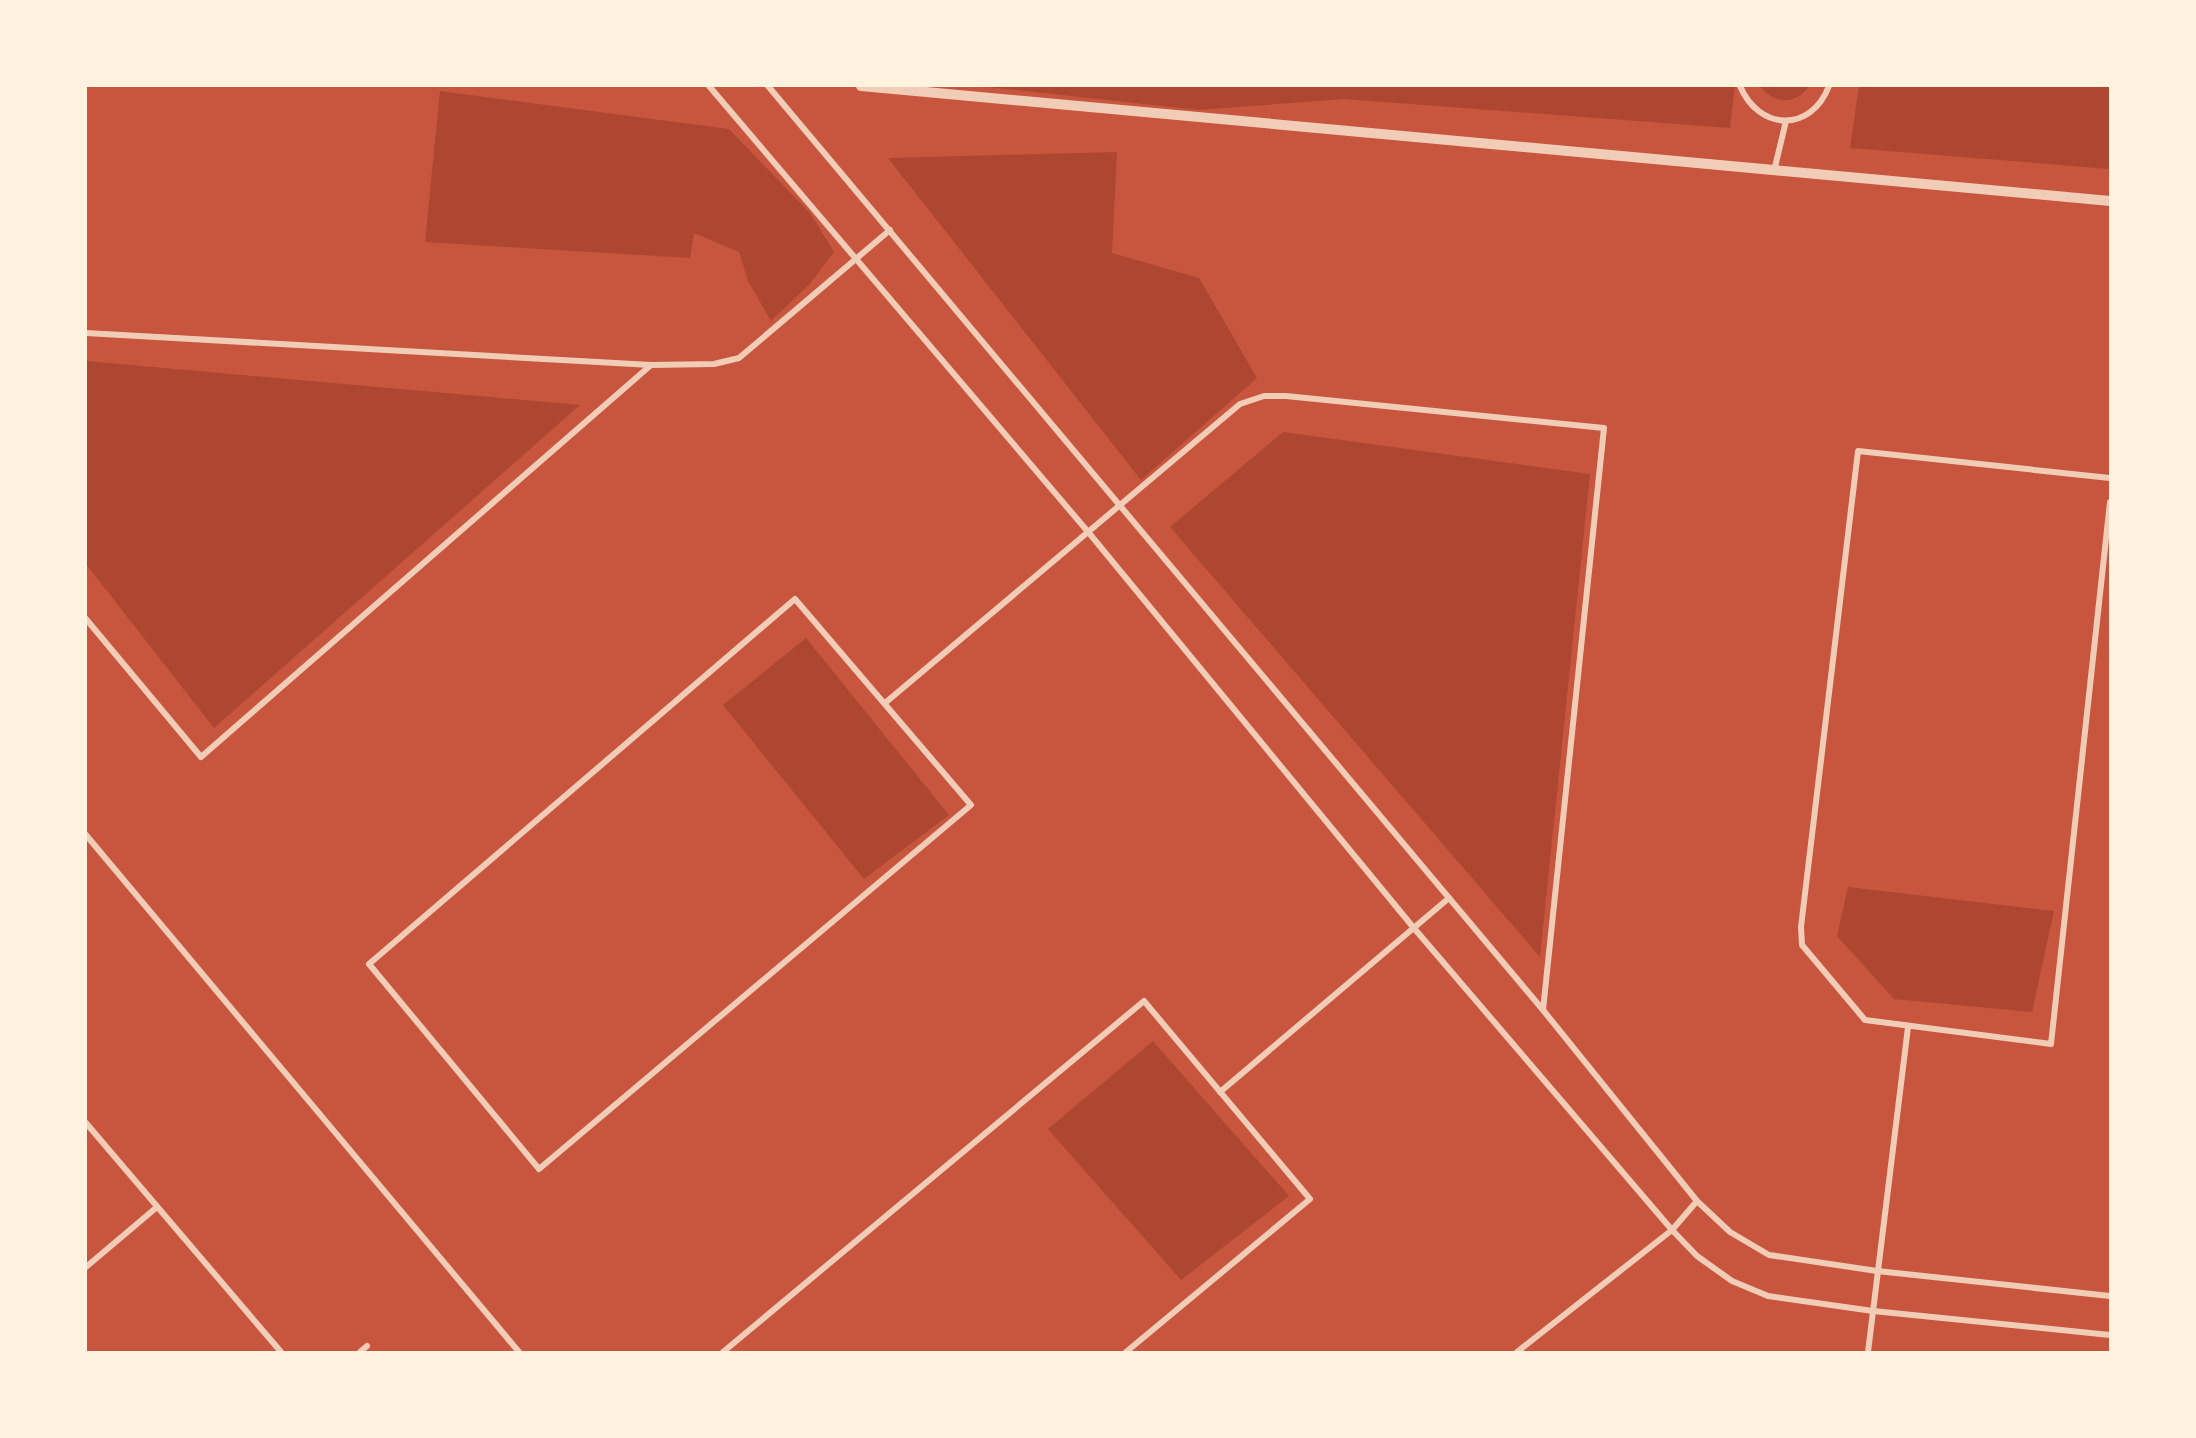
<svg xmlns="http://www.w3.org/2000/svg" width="2196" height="1438" font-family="Overpass,sans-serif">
	<rect width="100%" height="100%" fill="#c8553d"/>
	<g fill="#ae4732">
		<polygon points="980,86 1735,86 1730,128 1344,99 1198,110"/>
		<path d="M1760,86H1809C1796,106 1773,104 1760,86Z"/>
		<polygon points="1859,86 2110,86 2110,169 1850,148"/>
		<polygon points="440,91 729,129 810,213 834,252 809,285 771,321 748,281 739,252 694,233 690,258 425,242"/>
		<polygon points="1117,152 1112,253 1199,278 1257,378 1141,480 888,158"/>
		<polygon points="86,361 580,405 214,728 86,564"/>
		<polygon points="1283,432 1590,474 1540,957 1170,527"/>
		<polygon points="806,638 949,815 864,879 723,705"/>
		<polygon points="1848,887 2054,911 2032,1012 1894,999 1837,936"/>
		<polygon points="1153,1041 1289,1196 1181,1280 1048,1129"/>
	</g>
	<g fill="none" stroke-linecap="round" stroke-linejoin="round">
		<g stroke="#f1ccb7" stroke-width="6">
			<polyline points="709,86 1089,533 1413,927 1672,1230 1697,1256 1732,1281 1768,1296 1873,1311 2110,1335"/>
			<polyline points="768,86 1543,1010 1697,1201 1730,1232 1769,1255 1877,1271 2110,1296"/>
			<path d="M1740,86C1759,131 1811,133 1829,86"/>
			<polyline points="1774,171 1786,121"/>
			<polyline points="86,333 651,365 714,364 739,358 890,230"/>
			<polyline points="2110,478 1858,451 1801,927 1802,945 1865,1020 2051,1044 2110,502"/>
			<polygon points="795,599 971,805 539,1169 369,964"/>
			<polyline points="86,619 201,757 651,365"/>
			<polyline points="885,703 1240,404 1264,396 1286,396 1604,428 1543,1010"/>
			<polyline points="86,835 519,1352"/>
			<polyline points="1220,1092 1449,898"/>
			<polyline points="86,1123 281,1352"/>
			<polyline points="86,1267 157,1207"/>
			<polyline points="360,1352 367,1346"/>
			<polyline points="723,1352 1144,1001 1310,1199 1126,1352"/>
			<polyline points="1517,1352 1672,1230 1697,1201"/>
			<polyline points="1868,1352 1908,1027"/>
		</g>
		<polyline stroke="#f1ccb7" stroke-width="10" points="861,86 2110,201"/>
	</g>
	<rect width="2196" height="1438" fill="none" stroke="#fff3e0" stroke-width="174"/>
</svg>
